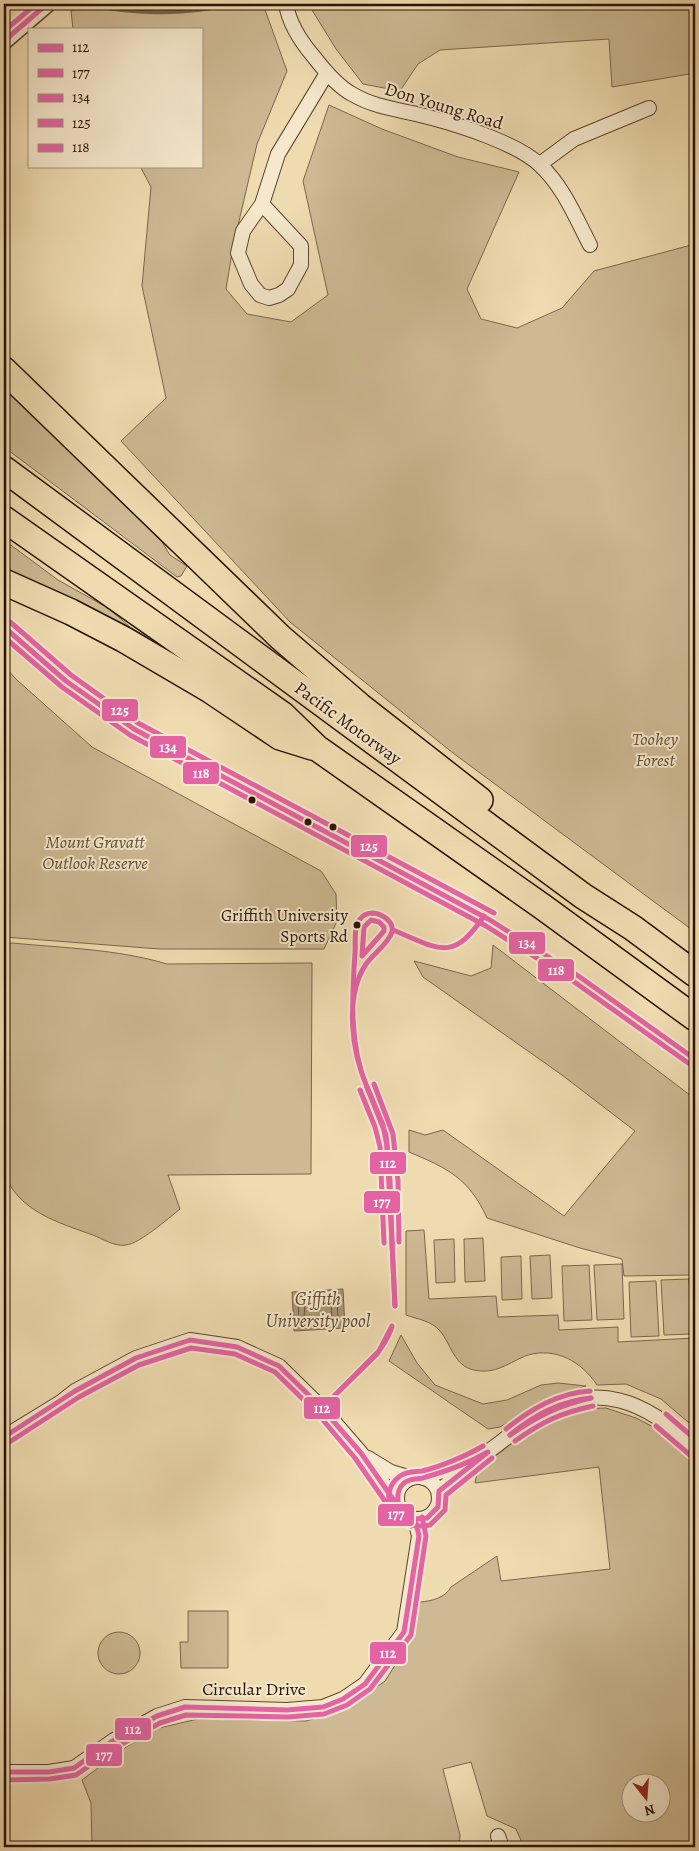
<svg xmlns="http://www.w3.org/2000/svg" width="699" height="1851" font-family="Alegreya,serif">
	<rect width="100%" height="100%" fill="#efdbb0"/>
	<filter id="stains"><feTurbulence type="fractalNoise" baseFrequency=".004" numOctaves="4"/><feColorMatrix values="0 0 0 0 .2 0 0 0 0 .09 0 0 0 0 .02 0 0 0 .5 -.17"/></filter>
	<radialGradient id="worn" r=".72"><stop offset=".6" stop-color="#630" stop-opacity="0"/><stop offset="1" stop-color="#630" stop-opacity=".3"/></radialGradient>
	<g fill="#cdb993" stroke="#7b664c" fill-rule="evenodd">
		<polygon points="81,4 263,4 287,71 257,144 233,247 226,289 247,314 291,322 328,295 303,181 329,105 382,129 458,157 519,172 467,289 481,319 517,328 562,308 594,271 695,244 695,932 453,753 290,622 121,441 166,398 142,286 151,187 140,166 201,166 201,29 73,29 71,11"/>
		<polygon points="311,4 695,4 695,73 612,87 609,39 440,50 418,64 400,91 363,84 336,49 312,10"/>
		<polygon points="4,381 121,499 162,542 170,555 187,566 181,576 177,577 4,447"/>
		<polygon points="4,540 58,580 108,608 130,627 147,637 144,643 4,573"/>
		<polygon points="4,666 17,680 92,747 321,871 336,894 337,921 324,949 160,949 4,937"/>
		<path d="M12,943C63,948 117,949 167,964L312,963L311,1174L168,1175L180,1209C169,1218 139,1244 126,1245C115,1247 103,1239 93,1235C59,1223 15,1210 4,1171V944Z"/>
		<path d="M493,945L695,1099V1326L692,1275L624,1276L622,1259L580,1248L487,1218C469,1178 447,1168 409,1152V1130L425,1135L443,1130L564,1216L635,1131L562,1075L423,977L414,961L471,976L491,968Z"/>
		<path d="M424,1230L429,1299L496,1296L498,1317L558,1315L559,1330L618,1327V1342L695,1338V1428L661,1399L626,1384L597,1385C582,1362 556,1347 528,1355C509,1362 496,1375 474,1370C454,1366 451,1344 440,1331C432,1321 417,1319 406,1315V1231Z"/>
		<polygon points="483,1238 485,1281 465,1282 464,1239"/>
		<polygon points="454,1239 455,1282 436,1283 434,1240"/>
		<polygon points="550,1255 552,1298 532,1299 530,1256"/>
		<polygon points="521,1256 522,1299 502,1300 501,1257"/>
		<polygon points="622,1264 624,1319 597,1320 594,1265"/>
		<polygon points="589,1265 592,1320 564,1321 562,1266"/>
		<polygon points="689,1279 692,1334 664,1335 661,1280"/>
		<polygon points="656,1281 659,1336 631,1337 629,1282"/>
		<polygon points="401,1335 417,1363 435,1385 483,1404 507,1400 541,1385 558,1383 586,1386 549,1399 500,1427 488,1429 389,1361"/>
		<path d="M606,1408L636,1418L665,1433L695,1462V1847H524L516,1829L487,1816L471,1762L443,1769L460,1835L459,1847H92L91,1803L82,1780L126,1747L159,1728L198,1719L306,1721L346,1709L385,1681L413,1637L420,1602C432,1601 445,1598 451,1587L497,1556L501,1581L610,1569L599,1467L475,1483L479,1464L544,1420L575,1409ZM632,1784H662V1814H632Z"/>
		<polygon points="188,1611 228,1611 228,1668 181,1668 180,1642 188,1642"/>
		<circle cx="119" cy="1653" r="21"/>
	</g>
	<polygon fill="#ac9776" stroke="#786248" points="343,1289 345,1328 294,1331 292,1292"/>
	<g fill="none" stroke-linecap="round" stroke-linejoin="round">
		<g stroke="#6a553d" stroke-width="1">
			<polygon points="337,1295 338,1323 299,1325 298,1297"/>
			<polygon points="331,1301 332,1318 304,1318 305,1303"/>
		</g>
		<path stroke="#786248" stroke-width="4" d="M82,4C131,13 179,17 228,4"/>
		<g stroke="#5a452f" stroke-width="16">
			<g id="minor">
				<path d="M286,4C289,23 302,43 314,57C324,70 337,86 352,94C377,109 405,110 432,118C462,126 518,144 540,165C563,186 576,218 590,245"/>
				<polyline points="540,164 574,139 649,108"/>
				<polyline points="262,204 243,231 238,253 251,284 260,295 269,298 279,295 288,289 301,265 301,246 262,204 278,154 327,73"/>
				<polyline points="4,1437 61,1402 75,1391 136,1358 190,1340 237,1347 279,1366 322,1408 361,1453 397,1502"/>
				<polyline points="368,1458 391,1472 411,1478"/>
				<circle cx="418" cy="1498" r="21"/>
				<path d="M424,1478C443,1470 464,1465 481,1456C500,1445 515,1429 533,1418C595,1378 648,1401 695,1449"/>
				<polyline points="439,1491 474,1462"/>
				<polyline points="4,1772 49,1772 74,1768 114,1740 157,1716 185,1707 287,1710 323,1707 343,1699 365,1684 404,1632 419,1536 415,1519"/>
				<polyline points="498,1836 502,1847"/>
			</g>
		</g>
		<g stroke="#5a452f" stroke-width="19">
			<polyline id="tertiary" points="4,41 47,4"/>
		</g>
		<g stroke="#291304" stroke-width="28">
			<g id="motorway">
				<polyline points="4,370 280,637 360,706 480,800"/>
				<polyline points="4,469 583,896 633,928 695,974"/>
				<polyline points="4,519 283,715 317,748 543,907 695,1018"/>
				<polyline points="4,582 71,612 123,639 210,690 280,737 312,747"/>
			</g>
		</g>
		<use href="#minor" stroke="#f5e8cc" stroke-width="14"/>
		<use href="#tertiary" stroke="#f5e8cc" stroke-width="16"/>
		<use href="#motorway" stroke="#efdbb0" stroke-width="25"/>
		<g stroke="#f5e8cc" stroke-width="9">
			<g id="bus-1">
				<path d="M373,913C382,914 394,921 392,932C388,944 373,954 366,964C344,997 352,1052 367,1087C349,1045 352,997 355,953C356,943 353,928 360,919C363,915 368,913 373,913Z"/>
				<polyline points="367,1087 386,1135 390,1181 392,1243"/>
				<polyline points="367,1087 383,1125 387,1146 392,1243"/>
				<polyline points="392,1243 395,1306"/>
				<polyline points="392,1243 395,1306"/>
				<path d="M392,1326C390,1336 383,1345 377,1354L322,1408L379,1351Z"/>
				<path d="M510,1435C534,1415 560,1401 591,1398"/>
				<path d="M510,1435C538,1416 559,1405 591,1398"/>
				<polyline points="4,1437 75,1391 136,1358 190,1340 237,1347 279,1366 322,1408 361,1453 402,1512 415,1519"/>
				<path d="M488,1452L439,1491L438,1507L427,1518C419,1519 411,1520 405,1514C396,1507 395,1491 404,1483C411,1477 419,1480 426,1477C447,1471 469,1463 488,1452Z"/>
				<polyline points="4,1772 49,1772 74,1768 114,1740 157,1716 185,1707 287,1710 323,1707 343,1699 365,1684 404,1632 419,1536 415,1519"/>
			</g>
		</g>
		<g stroke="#f5e8cc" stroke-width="9">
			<g id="bus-2">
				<polygon points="371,920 379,922 384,927 384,931 362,956 364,927"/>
				<polyline points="374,1084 393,1134 398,1181 399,1242"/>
				<polyline points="360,1090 375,1127 380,1147 384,1243"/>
				<polyline points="666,1414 695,1439"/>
				<polyline points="656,1426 690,1455"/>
				<path d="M506,1429C531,1409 558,1393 590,1391"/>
				<path d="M515,1441C542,1422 560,1413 593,1406"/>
				<polyline points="8,1443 79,1397 139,1365 191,1348 235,1354 275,1372 317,1413 355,1458 396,1517 411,1526"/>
				<path d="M483,1446C468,1455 440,1467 422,1471C414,1472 408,1471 400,1476C375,1494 395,1533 430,1525L445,1510L446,1495L492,1458"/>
				<polyline points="4,1780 50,1779 76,1775 118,1746 160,1723 186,1715 288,1717 324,1714 347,1705 370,1689 411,1635 426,1536 422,1517"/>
			</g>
		</g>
		<g stroke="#f5e8cc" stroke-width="9">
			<g id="bus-3">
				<polyline points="4,41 47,4"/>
				<polyline points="4,627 66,681 134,729 490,920 577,975 695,1059"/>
			</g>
		</g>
		<g stroke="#f5e8cc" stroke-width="9">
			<g id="bus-4">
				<polyline points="4,31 36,4"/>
				<polyline points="9,621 71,675 138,723 494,913"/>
				<path d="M393,930C439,949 452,963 484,916"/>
			</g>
		</g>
		<g stroke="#f5e8cc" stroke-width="9">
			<polyline id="bus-5" points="4,637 62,687 130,735 486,926 573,981 691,1065"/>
		</g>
		<use href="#bus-1" stroke="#e463a4" stroke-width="5"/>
		<use href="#bus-2" stroke="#e463a4" stroke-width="5"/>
		<use href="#bus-3" stroke="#e463a4" stroke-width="5"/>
		<use href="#bus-4" stroke="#e463a4" stroke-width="5"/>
		<use href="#bus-5" stroke="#e463a4" stroke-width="5"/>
	</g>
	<g fill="#291304" stroke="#f5e8cc" stroke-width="2">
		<circle cx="252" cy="800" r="4.5"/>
		<circle cx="308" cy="822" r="4.5"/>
		<circle cx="333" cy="827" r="4.5"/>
		<circle cx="357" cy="925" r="4.5"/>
	</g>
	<g text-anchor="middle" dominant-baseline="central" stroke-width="4" stroke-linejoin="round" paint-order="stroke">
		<g font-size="17" fill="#291304" stroke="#f5e8cc" text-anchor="end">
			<text x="348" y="915">Griffith University<tspan x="348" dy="21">Sports Rd</tspan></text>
		</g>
		<g font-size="18" fill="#291304" stroke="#f5e8cc">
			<text transform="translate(444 106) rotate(17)">Don Young Road</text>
			<text transform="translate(348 723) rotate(36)">Pacific Motorway</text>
			<text x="254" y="1689">Circular Drive</text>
		</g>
		<g font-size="18" font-style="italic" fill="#624d36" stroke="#f5e8cc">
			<text x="655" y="739">Toohey<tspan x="655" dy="21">Forest</tspan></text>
			<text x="95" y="842">Mount Gravatt<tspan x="95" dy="21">Outlook Reserve</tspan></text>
		</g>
		<g font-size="19" font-style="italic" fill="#5d4832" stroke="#f5e8cc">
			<text x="318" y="1299">Giffith<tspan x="318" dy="22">University pool</tspan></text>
		</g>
	</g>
	<g stroke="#f5e8cc" stroke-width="2">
		<rect x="101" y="698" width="38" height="24" rx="5" fill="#e463a4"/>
		<rect x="149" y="735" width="38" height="24" rx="5" fill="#e463a4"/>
		<rect x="182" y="761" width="38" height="24" rx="5" fill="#e463a4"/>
		<rect x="350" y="834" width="38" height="24" rx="5" fill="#e463a4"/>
		<rect x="508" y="931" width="38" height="24" rx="5" fill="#e463a4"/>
		<rect x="537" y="958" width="38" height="24" rx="5" fill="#e463a4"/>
		<rect x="369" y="1151" width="38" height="24" rx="5" fill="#e463a4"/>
		<rect x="363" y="1190" width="38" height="24" rx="5" fill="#e463a4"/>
		<rect x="303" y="1396" width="38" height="24" rx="5" fill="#e463a4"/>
		<rect x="377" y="1503" width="38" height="24" rx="5" fill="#e463a4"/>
		<rect x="369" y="1641" width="38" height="24" rx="5" fill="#e463a4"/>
		<rect x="114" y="1717" width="38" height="24" rx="5" fill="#e463a4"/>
		<rect x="85" y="1743" width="38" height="24" rx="5" fill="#e463a4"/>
	</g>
	<g font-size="14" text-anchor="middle" font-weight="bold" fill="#fff">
		<text x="120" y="715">125</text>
		<text x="168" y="752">134</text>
		<text x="201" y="778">118</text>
		<text x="369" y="851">125</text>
		<text x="527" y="948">134</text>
		<text x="556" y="975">118</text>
		<text x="388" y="1168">112</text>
		<text x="382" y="1207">177</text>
		<text x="322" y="1413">112</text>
		<text x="396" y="1519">177</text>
		<text x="388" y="1658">112</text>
		<text x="133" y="1734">112</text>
		<text x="104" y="1760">177</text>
	</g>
	<rect width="699" height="1851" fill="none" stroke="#efdbb0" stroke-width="20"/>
	<rect x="5" y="5" width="689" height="1841" fill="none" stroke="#291304" stroke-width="2.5"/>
	<rect x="10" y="10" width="679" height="1831" fill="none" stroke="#291304"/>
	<rect x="28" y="28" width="175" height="140" fill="#f5e8cc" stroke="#a3937c"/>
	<rect x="38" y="44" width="25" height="8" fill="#e463a4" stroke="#a3937c"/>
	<text x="72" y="52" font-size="15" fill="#291304">112</text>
	<rect x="38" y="69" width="25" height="8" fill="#e463a4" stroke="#a3937c"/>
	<text x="72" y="78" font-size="15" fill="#291304">177</text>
	<rect x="38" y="94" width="25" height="8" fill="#e463a4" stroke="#a3937c"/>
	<text x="72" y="102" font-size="15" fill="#291304">134</text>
	<rect x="38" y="119" width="25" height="8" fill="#e463a4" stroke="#a3937c"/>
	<text x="72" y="128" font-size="15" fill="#291304">125</text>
	<rect x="38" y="144" width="25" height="8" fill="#e463a4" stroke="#a3937c"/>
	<text x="72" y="152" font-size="15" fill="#291304">118</text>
	<g transform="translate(646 1798) rotate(163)"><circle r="24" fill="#f5e8cc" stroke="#a3937c"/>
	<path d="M0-4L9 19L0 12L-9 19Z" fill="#8f2418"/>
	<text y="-8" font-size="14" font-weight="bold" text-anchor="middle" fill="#291304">N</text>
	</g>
	<rect width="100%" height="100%" filter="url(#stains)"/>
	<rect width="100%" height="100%" fill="url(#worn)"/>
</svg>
